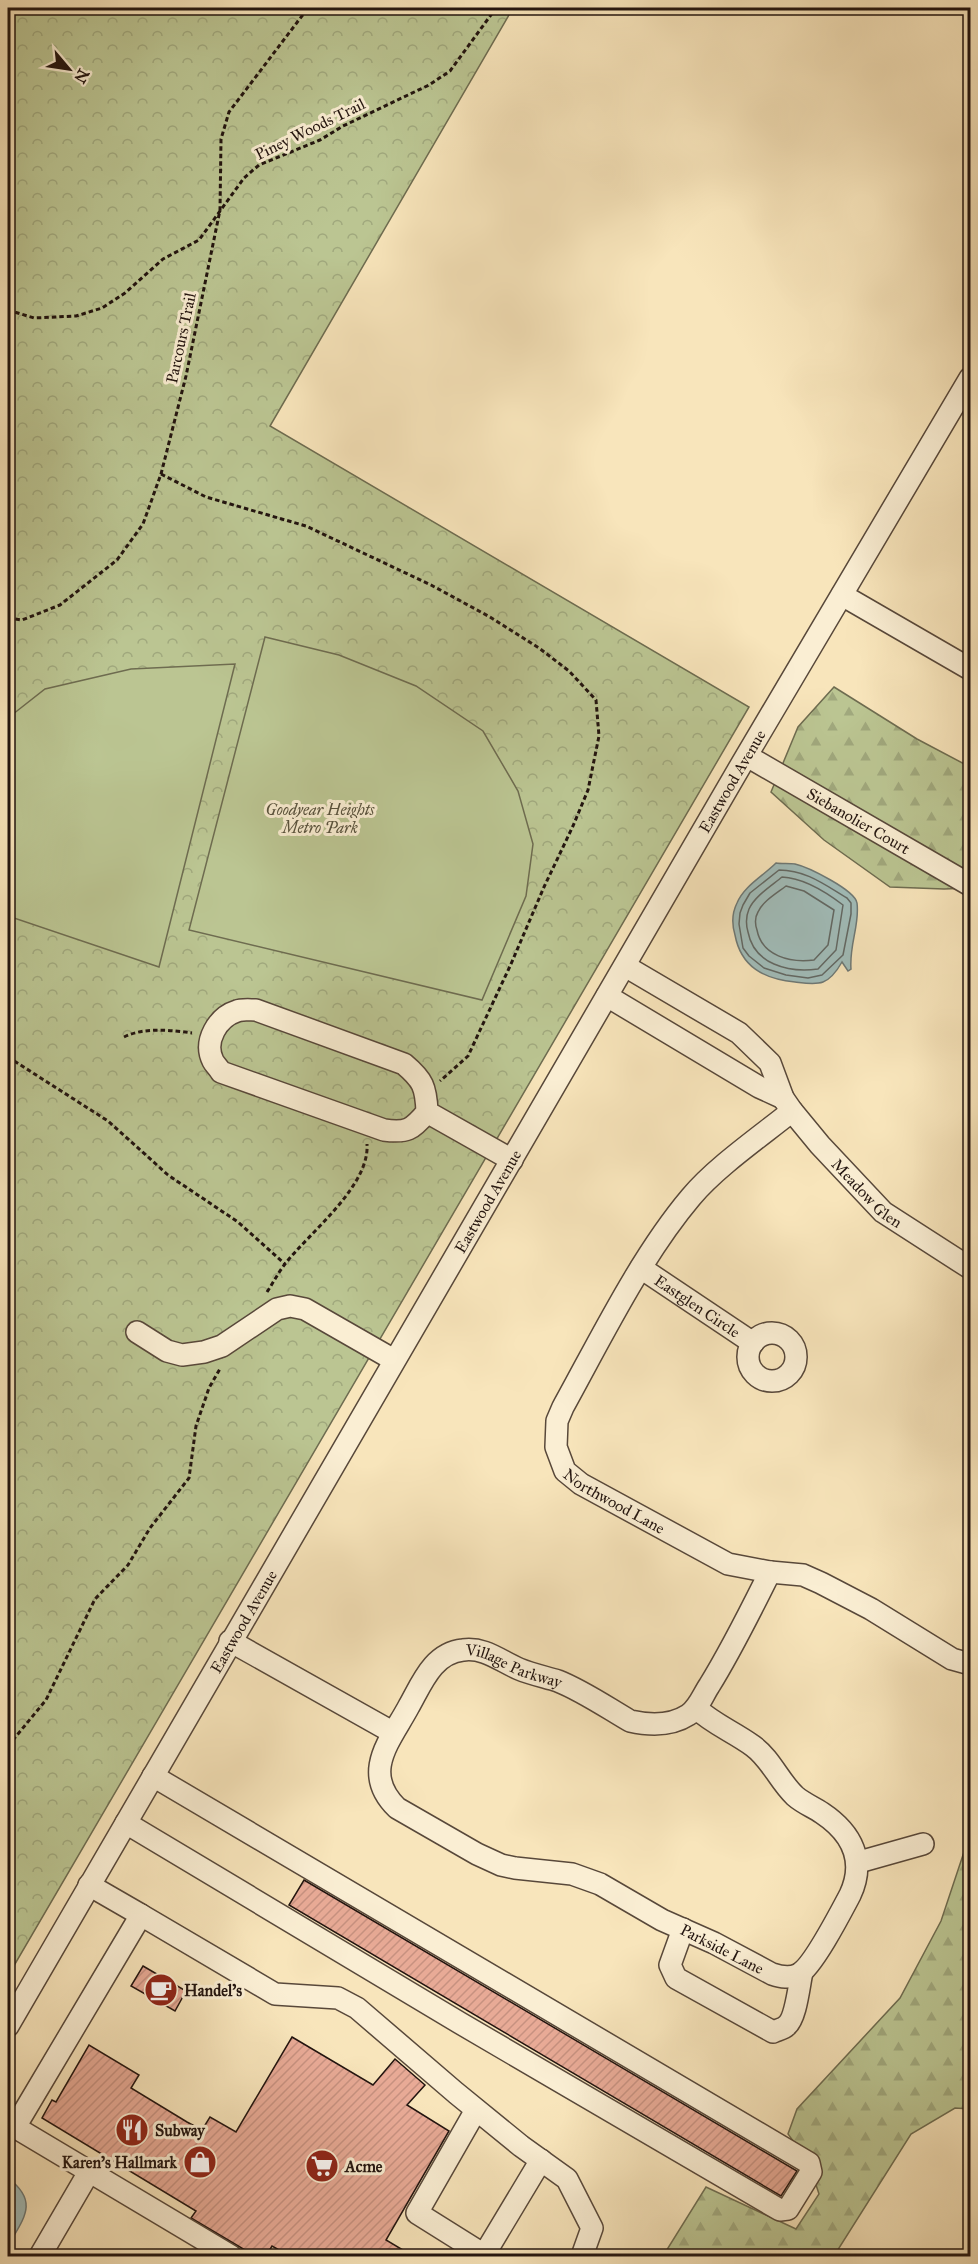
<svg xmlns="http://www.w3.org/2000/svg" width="978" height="2264" font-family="'IM FELL Great Primer',serif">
	<defs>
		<pattern id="forest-firs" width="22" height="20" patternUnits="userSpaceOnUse" patternTransform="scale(1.5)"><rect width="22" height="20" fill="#bbc592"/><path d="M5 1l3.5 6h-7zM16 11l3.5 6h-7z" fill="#a0a87d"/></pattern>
		<pattern id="park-crowns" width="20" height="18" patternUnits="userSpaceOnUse" patternTransform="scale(1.5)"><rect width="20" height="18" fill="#bbc592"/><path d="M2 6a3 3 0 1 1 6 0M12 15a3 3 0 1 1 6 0" fill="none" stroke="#a0a87d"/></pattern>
		<pattern id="building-hatch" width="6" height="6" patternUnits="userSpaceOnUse" patternTransform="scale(1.5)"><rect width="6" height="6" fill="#e8aa96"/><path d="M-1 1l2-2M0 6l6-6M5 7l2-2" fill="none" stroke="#c79180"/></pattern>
	</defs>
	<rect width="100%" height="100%" fill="#f8e5bb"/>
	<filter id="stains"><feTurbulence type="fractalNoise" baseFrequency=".00333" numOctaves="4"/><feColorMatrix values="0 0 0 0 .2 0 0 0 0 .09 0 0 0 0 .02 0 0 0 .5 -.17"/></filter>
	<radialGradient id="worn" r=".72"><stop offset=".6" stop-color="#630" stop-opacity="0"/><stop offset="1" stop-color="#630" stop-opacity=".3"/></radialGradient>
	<g fill="url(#forest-firs)" stroke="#6e6c50" stroke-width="1.5">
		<polygon points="834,687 917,739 970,767 970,888 944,889 890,887 824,840 771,792 798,727"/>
		<polygon points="970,1834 970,2109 955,2108 911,2134 834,2256 663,2256 706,2187 796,2229 819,2194 809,2163 788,2134 797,2109 900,1998 941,1921"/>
	</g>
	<polygon fill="url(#park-crowns)" stroke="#6e6c50" stroke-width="1.5" points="8,8 513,8 270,426 749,707 8,1976"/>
	<g fill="#bbc592" stroke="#6e6c50" stroke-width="1.5">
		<polygon points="265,637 339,655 416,686 483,731 518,791 533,844 526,896 482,1000 189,930"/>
		<polygon points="235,664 159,967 8,916 8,718 45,689 131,669"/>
	</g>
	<g fill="#a1bdba" stroke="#6e7976" stroke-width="1.5">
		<path d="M776,863C782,864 789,863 795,864C808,867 855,890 857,903C860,924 849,945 851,969L848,971L842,962C838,969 831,979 823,982C815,985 804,983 795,982C764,979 741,967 735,935C732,925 732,913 737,903C744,886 763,876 776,863Z"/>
		<path d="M8,2178C40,2202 23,2219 8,2246Z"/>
	</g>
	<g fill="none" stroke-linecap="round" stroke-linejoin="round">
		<g stroke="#626864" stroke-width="1.5">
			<path d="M779,870C806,870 825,885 847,898L851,903V914L843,955L822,975L808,978L786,975L764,968L749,956L743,948L739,924L740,913L743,905L750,893Z"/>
			<path d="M782,877C804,878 826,892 843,905L836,950L818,969C788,973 754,964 748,932C746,925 746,916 749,909C755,896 771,886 782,877Z"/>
			<path d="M786,886L804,891L834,910L828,945L814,960C790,963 762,956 757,930C755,924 755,917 758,912C763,901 777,893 786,886Z"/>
		</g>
	</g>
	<g fill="url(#building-hatch)" stroke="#22140f" stroke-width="1.5">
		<polygon points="304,1880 797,2171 781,2196 289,1905"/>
		<polygon points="143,1966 186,1991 175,2011 131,1986"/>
		<polygon points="292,2037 373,2085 395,2059 425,2085 407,2105 449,2131 386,2240 413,2256 290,2256 272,2246 266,2256 255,2256 191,2218 196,2211 42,2118 52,2100 56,2102 89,2045 139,2075 131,2088 187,2122 202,2130 210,2117 236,2132"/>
	</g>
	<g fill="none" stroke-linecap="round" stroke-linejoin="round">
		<g stroke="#58483a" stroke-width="24">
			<g id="minor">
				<polyline points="842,595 970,669"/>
				<path id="s1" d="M747,756L970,885"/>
				<path id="s2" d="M625,966L739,1033L770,1063L783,1098L792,1111L820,1145L883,1212L970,1268"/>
				<polyline points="607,996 759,1087 783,1098"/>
				<path id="s3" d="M792,1111C761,1136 716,1167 691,1197C641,1256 600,1340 563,1407L557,1421L556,1447L565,1471L581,1484L728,1564L770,1572L803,1575L821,1583L871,1609L952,1659L970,1664"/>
				<path d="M427,1112C412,1130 407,1133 384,1130L221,1072C219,1068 215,1065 213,1061C203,1041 218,1017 237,1011C242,1009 250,1010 256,1010L404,1064C423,1080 426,1087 427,1112L512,1160"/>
				<path id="s4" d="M641,1268L753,1343"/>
				<polyline points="137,1332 167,1351 182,1355 204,1352 222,1346 277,1309 290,1306 305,1309 394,1360"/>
				<circle cx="772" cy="1357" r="24"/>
				<polyline points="230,1641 392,1732"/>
				<path id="s5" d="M696,1708C713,1724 734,1732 753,1746C771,1759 779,1781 795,1796C803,1803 813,1807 822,1813C852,1833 866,1861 850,1895C841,1912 813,1966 799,1974C790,1979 781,1977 772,1974L714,1943L662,1920L600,1884L572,1874L515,1868L501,1865L477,1854L397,1808C360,1772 391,1740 409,1706C422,1683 433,1653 463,1650C485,1647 500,1661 519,1669C531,1674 545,1677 558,1681C583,1691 606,1707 630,1721C648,1725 671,1726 688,1715C698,1709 703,1695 709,1686C732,1649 751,1610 770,1572"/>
				<polyline points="126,1823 460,2023 780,2210 788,2209 811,2172 809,2163 153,1776"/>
				<polyline points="859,1862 923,1844"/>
				<polyline points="141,1915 275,1994 338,1998 357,2008 456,2093 521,2146 567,2179 592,2228 582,2256"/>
				<path d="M683,1929L670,1965L676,1978L773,2032C777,2030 783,2029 786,2026C796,2019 799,1985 802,1972"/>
				<path id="s6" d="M8,2026L741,765L970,378"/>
				<polyline points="476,2110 417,2213 484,2255 541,2160"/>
				<polyline points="8,2123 231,2256"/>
				<polyline points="15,2127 141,1915 89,1885"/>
				<polyline points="40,2256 89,2172"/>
			</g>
		</g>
		<g stroke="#22140f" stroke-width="3" stroke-dasharray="4.5 3" stroke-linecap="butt">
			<polyline points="8,310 34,318 76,316 102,308 125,293 163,259 199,240 244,178 259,165 320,140 343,126 429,85 450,71 496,8"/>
			<polyline points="161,474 206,497 306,526 431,585 490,617 539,648 569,671 596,700 599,736 588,790 573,826 544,887 511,964 468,1056 440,1081"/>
			<polyline points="8,618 22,620 60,605 117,560 143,524 161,474 186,376 220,210 221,139 229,112 308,8"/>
			<path d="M124,1037C144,1027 171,1030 192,1033"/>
			<polyline points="8,1057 108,1121 168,1175 238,1222 285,1264"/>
			<path d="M267,1292C273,1283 278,1273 285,1264C309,1233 370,1186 367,1144"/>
			<polyline points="8,1746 46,1700 95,1599 128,1565 150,1528 189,1478 196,1426 209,1388 221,1367"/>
		</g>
		<use href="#minor" stroke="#faeed3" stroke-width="21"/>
	</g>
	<defs>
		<g id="cafe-disc" transform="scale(1.725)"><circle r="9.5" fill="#8f2418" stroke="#faeed3"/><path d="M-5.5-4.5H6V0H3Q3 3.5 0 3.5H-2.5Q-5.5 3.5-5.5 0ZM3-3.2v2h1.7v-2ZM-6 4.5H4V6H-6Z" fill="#fff"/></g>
		<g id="restaurant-disc" transform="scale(1.725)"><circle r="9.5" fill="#8f2418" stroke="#faeed3"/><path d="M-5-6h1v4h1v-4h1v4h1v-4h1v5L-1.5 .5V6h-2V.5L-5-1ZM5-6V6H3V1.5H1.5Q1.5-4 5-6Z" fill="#fff"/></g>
		<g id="shop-disc" transform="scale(1.725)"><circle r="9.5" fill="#8f2418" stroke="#faeed3"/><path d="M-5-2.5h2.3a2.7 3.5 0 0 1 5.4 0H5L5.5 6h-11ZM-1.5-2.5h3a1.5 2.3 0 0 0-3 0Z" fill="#fff"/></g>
		<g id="supermarket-disc" transform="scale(1.725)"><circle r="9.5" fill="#8f2418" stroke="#faeed3"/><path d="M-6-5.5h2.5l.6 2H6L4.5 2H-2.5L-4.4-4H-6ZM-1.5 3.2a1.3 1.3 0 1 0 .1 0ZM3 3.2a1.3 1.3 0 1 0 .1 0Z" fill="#fff"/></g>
	</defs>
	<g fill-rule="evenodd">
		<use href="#cafe-disc" x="161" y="1990"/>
		<use href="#restaurant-disc" x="132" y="2130"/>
		<use href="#shop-disc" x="200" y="2162"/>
		<use href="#supermarket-disc" x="322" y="2166"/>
	</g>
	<g text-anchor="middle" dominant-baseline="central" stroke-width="6" stroke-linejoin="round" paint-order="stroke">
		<g font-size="16" fill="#22140f" stroke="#faeed3">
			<text transform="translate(310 129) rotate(-26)">Piney Woods Trail</text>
			<text transform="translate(181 338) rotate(-78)">Parcours Trail</text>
			<text stroke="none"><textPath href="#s6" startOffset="1440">Eastwood Avenue</textPath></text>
			<text stroke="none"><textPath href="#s1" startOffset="129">Siebanolier Court</textPath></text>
			<text stroke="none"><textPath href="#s2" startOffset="340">Meadow Glen</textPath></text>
			<text stroke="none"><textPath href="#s6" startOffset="954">Eastwood Avenue</textPath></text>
			<text stroke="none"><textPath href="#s4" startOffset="68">Eastglen Circle</textPath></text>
			<text stroke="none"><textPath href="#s3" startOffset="504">Northwood Lane</textPath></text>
			<text stroke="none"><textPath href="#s6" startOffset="468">Eastwood Avenue</textPath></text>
			<text stroke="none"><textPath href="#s5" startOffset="1048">Village Parkway</textPath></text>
			<text transform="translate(722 1949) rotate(27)">Parkside Lane</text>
		</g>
		<g font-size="16" font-style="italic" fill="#58523d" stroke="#faeed3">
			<text x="320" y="809">Goodyear Heights<tspan x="320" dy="18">Metro Park</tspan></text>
		</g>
		<g font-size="16" font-weight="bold" fill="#22140f" stroke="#faeed3" text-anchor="start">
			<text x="184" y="1990">Handel's</text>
			<text x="155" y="2130">Subway</text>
			<text x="177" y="2162" text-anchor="end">Karen's Hallmark</text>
			<text x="345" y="2166">Acme</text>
		</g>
	</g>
	<rect width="978" height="2264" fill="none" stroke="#f8e5bb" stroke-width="30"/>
	<rect x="9" y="9" width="960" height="2246" fill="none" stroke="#22140f" stroke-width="3"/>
	<rect x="15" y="15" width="948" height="2234" fill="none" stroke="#22140f" stroke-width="1.5"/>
	<g transform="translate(69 69) rotate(119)" stroke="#faeed3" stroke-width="4.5" paint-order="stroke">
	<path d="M0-4.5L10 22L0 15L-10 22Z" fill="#22140f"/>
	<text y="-9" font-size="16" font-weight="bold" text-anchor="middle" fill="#22140f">N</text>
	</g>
	<rect width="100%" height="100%" filter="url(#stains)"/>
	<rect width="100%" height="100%" fill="url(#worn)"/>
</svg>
